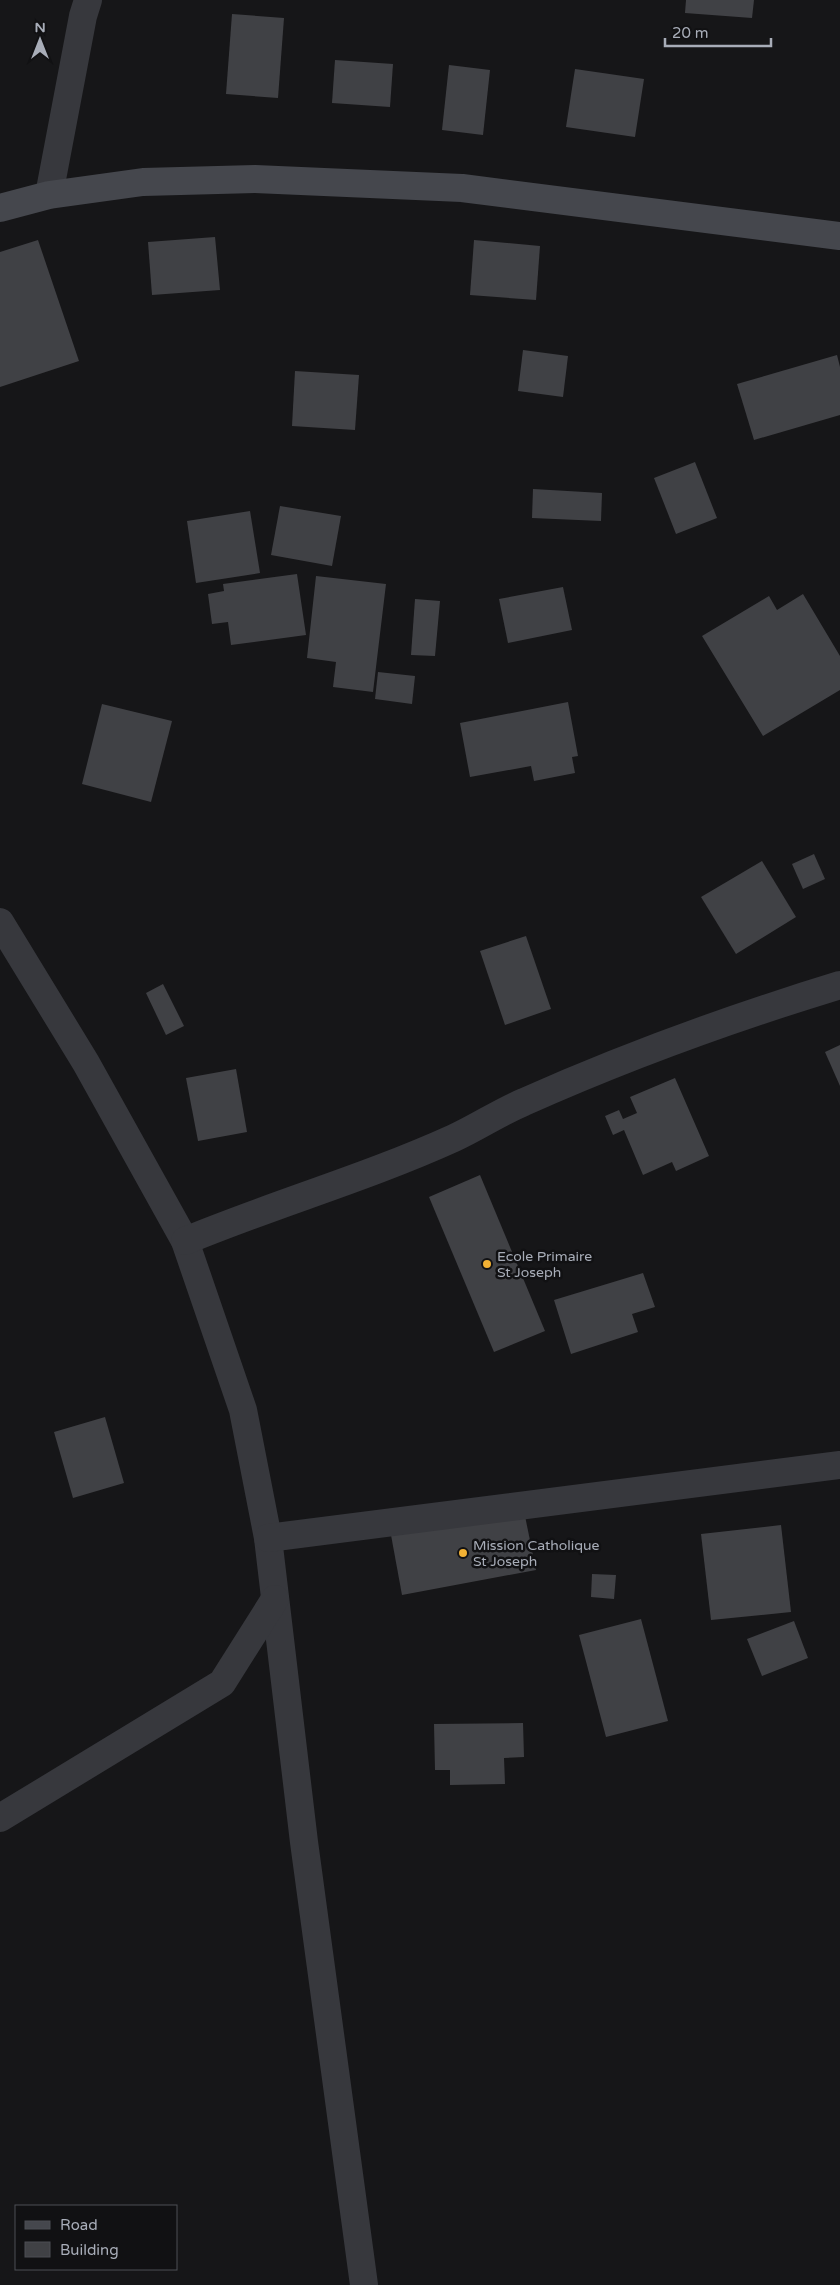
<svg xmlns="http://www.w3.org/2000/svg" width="840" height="2285" font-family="'Varela Round',sans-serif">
	<rect width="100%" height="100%" fill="#161618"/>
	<g fill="#404145">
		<polygon points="686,0 754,0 752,18 685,13"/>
		<polygon points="232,14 284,18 278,98 226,94"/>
		<polygon points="335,60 393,64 390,107 332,103"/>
		<polygon points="449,65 490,70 483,135 442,130"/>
		<polygon points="575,69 644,79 635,137 566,127"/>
		<polygon points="215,237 220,290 152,295 148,242"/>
		<polygon points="38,240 79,361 0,387 0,252"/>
		<polygon points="474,240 540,246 536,300 470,295"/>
		<polygon points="523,350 568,356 563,397 518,391"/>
		<polygon points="837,355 840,367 840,415 754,440 737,384"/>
		<polygon points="295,371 359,375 355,430 292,426"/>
		<polygon points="695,462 717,518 676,534 654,478"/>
		<polygon points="533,489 602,493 601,521 532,518"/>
		<polygon points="280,506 341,516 332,566 271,555"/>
		<polygon points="250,511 260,573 196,583 187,521"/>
		<polygon points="297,574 306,635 231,645 228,622 212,624 208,594 224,591 223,584"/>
		<polygon points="316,576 386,584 373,692 333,687 336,662 307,658"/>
		<polygon points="563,587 572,630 508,643 499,599"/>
		<polygon points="803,594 840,656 840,690 763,736 702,636 769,596 777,610"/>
		<polygon points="415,599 440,601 435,656 411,655"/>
		<polygon points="378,672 415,676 412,704 375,699"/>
		<polygon points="568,702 578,756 572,757 575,773 534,781 531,766 470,777 460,723"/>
		<polygon points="102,704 172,721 151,802 82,784"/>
		<polygon points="814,854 825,879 803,889 792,864"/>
		<polygon points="762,861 796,917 736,954 701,897"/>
		<polygon points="526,936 551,1009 505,1025 480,951"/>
		<polygon points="163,984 184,1026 166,1035 146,993"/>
		<polygon points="840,1045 840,1086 825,1052"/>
		<polygon points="236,1069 247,1132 198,1141 186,1078"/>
		<polygon points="675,1078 709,1156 676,1171 672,1162 643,1175 624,1130 613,1135 605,1116 619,1110 623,1119 637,1113 630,1097"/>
		<polygon points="480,1175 545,1331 494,1352 429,1197"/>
		<polygon points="643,1273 655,1307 632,1314 638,1332 571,1354 554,1300"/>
		<polygon points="105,1417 124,1483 73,1498 54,1432"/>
		<polygon points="524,1511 536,1570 402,1595 391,1535"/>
		<polygon points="781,1525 791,1612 711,1620 701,1534"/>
		<polygon points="592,1574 616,1575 614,1599 591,1597"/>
		<polygon points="641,1619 668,1721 606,1737 579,1635"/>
		<polygon points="794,1621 808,1658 762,1676 747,1639"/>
		<polygon points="523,1723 524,1757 504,1758 505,1784 450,1785 450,1770 435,1770 434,1724"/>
	</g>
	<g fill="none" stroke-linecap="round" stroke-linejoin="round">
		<g stroke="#37383d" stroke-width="28">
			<polyline points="49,195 83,16 88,0"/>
			<polyline points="0,922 86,1063 185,1241 243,1410 268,1538 304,1842 364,2285"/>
			<path d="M185,1241C274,1204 366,1178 454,1138C478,1127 500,1112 524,1102C627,1056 732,1018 840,985"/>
			<polyline points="268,1538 840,1465"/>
			<polyline points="0,1818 222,1683 275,1599"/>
		</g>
		<polyline stroke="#45474d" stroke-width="28" points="0,208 49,195 143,182 255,179 462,188 840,236"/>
	</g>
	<g fill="#f2b134" stroke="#111113" stroke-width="2">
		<circle cx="487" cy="1264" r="5"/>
		<circle cx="463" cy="1553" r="5"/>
	</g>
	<g text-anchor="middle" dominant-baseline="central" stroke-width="5" stroke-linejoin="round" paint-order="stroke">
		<g font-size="14" fill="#a8adb8" stroke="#111113" text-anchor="start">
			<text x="497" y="1256">Ecole Primaire<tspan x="497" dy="16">St Joseph</tspan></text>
			<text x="473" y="1545">Mission Catholique<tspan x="473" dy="16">St Joseph</tspan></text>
		</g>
	</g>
	<rect x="15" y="2205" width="162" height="65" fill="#111113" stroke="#4d4f55"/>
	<rect x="25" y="2221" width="25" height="8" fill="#45474d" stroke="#4d4f55"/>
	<text x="60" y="2230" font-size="15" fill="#a8adb8">Road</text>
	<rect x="25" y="2242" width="25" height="15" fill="#404145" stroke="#4d4f55"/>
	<text x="60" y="2255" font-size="15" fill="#a8adb8">Building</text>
	<g transform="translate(40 40)" stroke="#111113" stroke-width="4" paint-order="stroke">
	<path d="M0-4L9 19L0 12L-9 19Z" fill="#a8adb8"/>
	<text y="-8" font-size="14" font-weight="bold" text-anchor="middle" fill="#a8adb8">N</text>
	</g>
	<path d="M665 38v8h106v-8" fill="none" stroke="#a8adb8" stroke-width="2.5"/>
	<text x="672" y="38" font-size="15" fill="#a8adb8" stroke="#111113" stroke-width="4" paint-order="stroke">20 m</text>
</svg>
